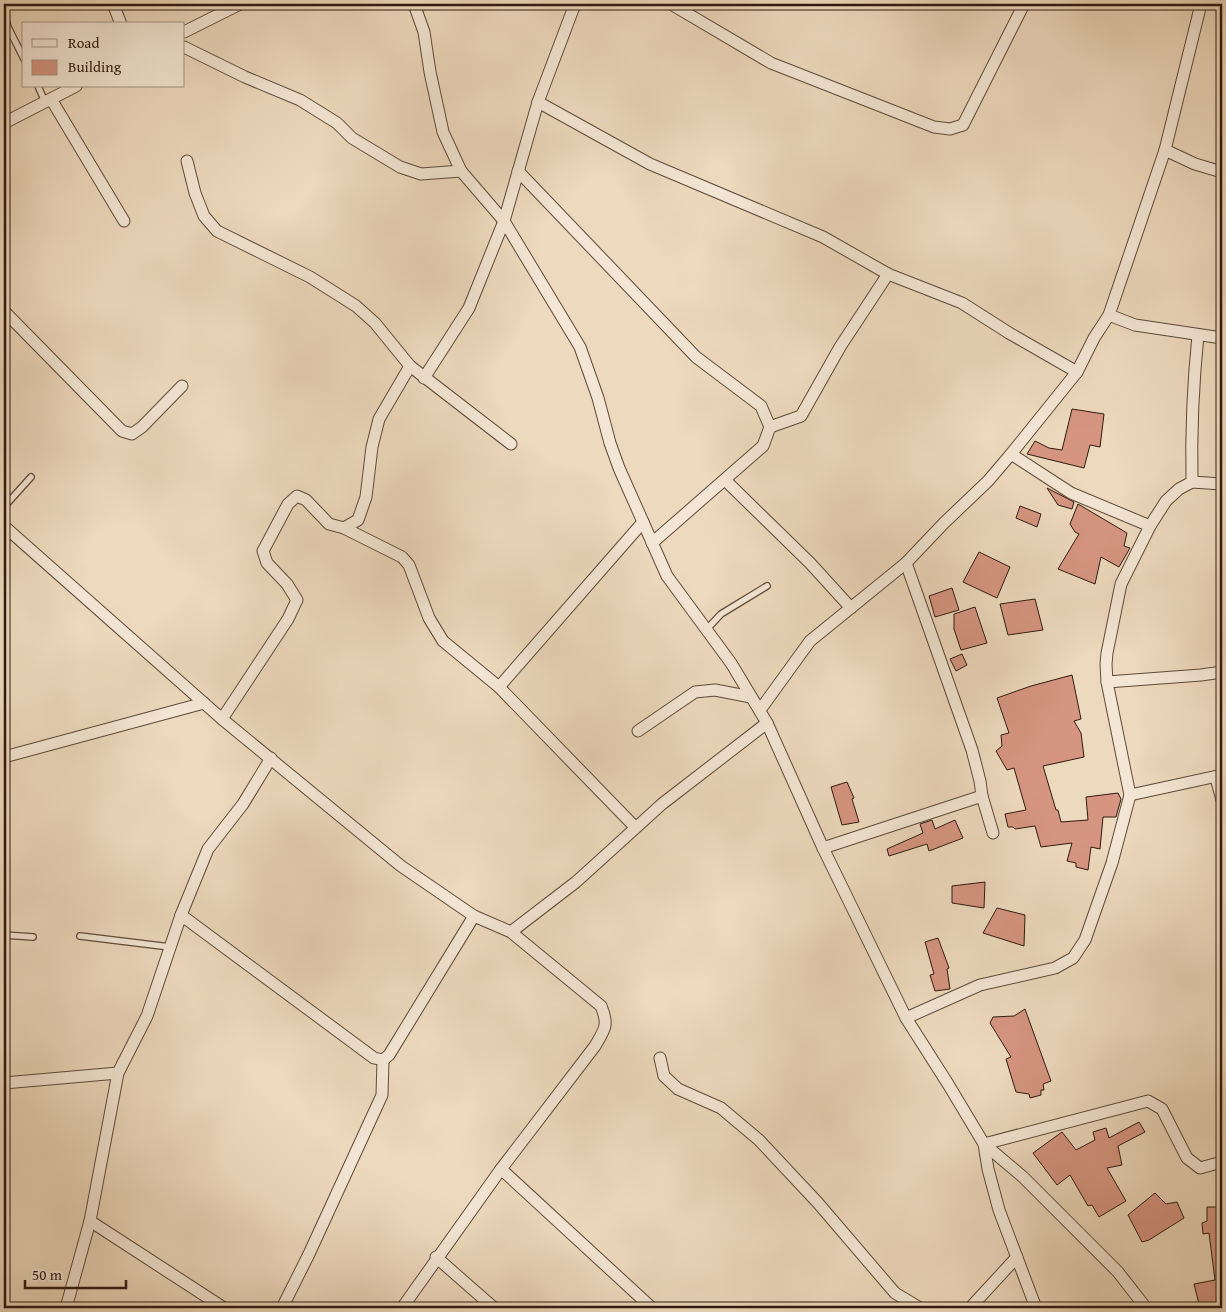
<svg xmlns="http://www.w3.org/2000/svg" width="1226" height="1312" font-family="'Gentium Book Plus',serif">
	<rect width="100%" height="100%" fill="#edd9bd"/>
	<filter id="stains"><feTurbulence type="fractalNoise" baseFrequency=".004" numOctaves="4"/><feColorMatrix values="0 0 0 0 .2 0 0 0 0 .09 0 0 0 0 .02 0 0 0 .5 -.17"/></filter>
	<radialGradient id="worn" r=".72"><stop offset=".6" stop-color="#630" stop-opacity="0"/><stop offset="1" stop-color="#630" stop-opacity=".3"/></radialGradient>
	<g fill="#d69581" stroke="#2f1a0f">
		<polygon points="1072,409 1104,414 1100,447 1090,445 1084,468 1027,454 1035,441 1049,448 1062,450"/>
		<polygon points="1047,488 1074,502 1072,509 1058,505"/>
		<polygon points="1078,504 1127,533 1124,546 1130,548 1119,567 1101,557 1095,584 1058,569 1079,534 1075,532 1070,524"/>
		<polygon points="1020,506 1041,514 1037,527 1016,518"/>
		<polygon points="979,552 1010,567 997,598 963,582"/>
		<polygon points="952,588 959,610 935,617 929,596"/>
		<polygon points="1035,599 1043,630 1008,635 1000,604"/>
		<polygon points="975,607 987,643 961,650 954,629 954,614"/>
		<polygon points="962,654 967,665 956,671 950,659"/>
		<polygon points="1072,675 1081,719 1074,721 1081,733 1084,757 1043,766 1056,810 1058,810 1061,822 1088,820 1086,797 1118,793 1121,799 1116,817 1103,817 1100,849 1091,847 1088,870 1076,867 1076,863 1067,861 1072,843 1041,847 1035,826 1015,829 1013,827 1008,827 1005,814 1026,810 1014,768 1007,770 996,751 1002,746 1001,735 1009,733 997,698 1031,686"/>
		<polygon points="847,782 854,798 852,799 859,822 842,825 831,787"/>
		<polygon points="932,820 935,829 955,820 963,838 929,851 927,844 889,856 887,849 923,833 920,824"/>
		<polygon points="985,882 984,908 952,903 952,886"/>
		<polygon points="997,908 1025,915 1024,946 983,933"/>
		<polygon points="938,938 949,968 947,969 950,989 935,991 930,975 934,974 925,942"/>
		<polygon points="1025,1009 1051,1081 1043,1084 1044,1090 1041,1090 1041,1095 1030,1098 1029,1094 1016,1092 1006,1059 1011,1057 990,1023 993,1017 1014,1016"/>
		<polygon points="1139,1122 1145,1132 1118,1146 1122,1165 1107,1168 1126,1201 1099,1217 1092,1205 1088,1206 1070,1175 1057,1185 1033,1153 1062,1132 1076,1150 1095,1140 1093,1132 1106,1128 1109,1138"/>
		<polygon points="1155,1193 1166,1204 1177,1202 1184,1218 1149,1240 1142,1242 1128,1215"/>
		<polygon points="1207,1207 1222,1207 1222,1286 1218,1286 1222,1300 1222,1308 1200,1308 1194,1284 1215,1280 1209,1233 1203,1234 1202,1223 1207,1221"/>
	</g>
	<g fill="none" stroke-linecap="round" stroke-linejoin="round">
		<g stroke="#5e4a3a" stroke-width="8">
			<g id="lane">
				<polyline points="4,12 8,27 24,59"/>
				<polyline points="38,86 45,102"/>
				<polyline points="4,507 31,477"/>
				<polyline points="707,629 721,614 767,586"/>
				<polyline points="4,935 33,937"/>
				<polyline points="80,936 170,947"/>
			</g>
		</g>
		<g stroke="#5e4a3a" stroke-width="13">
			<g id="street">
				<polyline points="113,4 121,24"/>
				<polyline points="414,4 424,32 430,72 443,132 461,171 504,221 580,347 598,398 610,443 619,468 667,576 731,663 767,723 823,848 906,1018 948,1084 984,1144 988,1169 999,1210 1036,1308"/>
				<polyline points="671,4 771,63 934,127 950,129 963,125 1024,4"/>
				<polyline points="184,32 240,4"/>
				<polyline points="184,47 245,77 300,100 337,123 352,138 400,167 421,174 461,171"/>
				<polyline points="51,99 124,221"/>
				<polyline points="538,102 650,164 823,237 888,274 962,303 1009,333 1077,372"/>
				<polyline points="4,123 76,86"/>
				<polyline points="1165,150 1195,164 1222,172"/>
				<polyline points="187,161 195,193 204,216 217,231 310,277 356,306 375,323 410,366 511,444"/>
				<polyline points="518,171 696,357 761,406 770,427 763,446 652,543"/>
				<polyline points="4,311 122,431 132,434 142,427 182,386"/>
				<polyline points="1109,315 1135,325 1222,338"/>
				<polyline points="424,378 469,308 504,221 538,102 575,4"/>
				<polyline points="770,427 801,416 840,347 888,274"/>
				<polyline points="1011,454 1077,372 1094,338 1109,315 1165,150 1201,4"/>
				<polyline points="725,480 810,563 851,608"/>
				<path d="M1192,482C1191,434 1193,384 1198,335"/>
				<path d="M4,526L222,719L401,866L474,916L511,932L601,1006C609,1025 605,1029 595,1046L501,1169L402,1308"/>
				<polyline points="344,528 402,557 409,565 429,618 443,641 499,687 635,827"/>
				<polyline points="906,563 972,750 980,781 982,796"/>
				<polyline points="1107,682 1201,675 1222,672"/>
				<polyline points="499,687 643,522"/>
				<polyline points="760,710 810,641 906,563 944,523 988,481 1011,454 1071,493 1150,526"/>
				<polyline points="222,719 288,619 297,600 287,584 267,563 263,551 288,504 297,496 306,500 329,524 344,528 358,520 366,497 372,447 379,419 410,366"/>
				<polyline points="638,731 695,692 715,690 751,697"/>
				<polyline points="4,757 204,703"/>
				<polyline points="1216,778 1222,800"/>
				<polyline points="1130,795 1222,775"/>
				<polyline points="823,848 982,796 993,833"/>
				<polyline points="181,915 374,1058 383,1060 389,1055 474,916"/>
				<polyline points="511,932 576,882 662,804 767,723"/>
				<polyline points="906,1018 980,985 1055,968 1073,958 1085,940 1112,863 1130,795 1107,682 1106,664 1107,653 1121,584 1150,526 1166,501 1179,489 1192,482 1222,484"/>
				<polyline points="660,1058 664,1076 678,1089 721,1108 759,1140 818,1203 895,1293 920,1308"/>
				<polyline points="4,1083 118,1073"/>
				<polyline points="984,1144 1148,1101 1162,1109 1187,1158 1200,1168 1222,1162"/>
				<polyline points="984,1144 1023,1177 1118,1272 1146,1308"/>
				<polyline points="501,1169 652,1308"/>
				<polyline points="90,1221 224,1308"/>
				<polyline points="436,1257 494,1308"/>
				<polyline points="66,1308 90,1221 118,1073 147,1016 181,915 208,849 243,804 271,758"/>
				<polyline points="282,1308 309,1254 382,1095 383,1060"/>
				<polyline points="970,1308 1017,1257"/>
			</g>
		</g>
		<use href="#lane" stroke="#f3e6d4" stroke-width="5.5"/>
		<use href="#street" stroke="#f3e6d4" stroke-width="11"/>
	</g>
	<rect width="1226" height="1312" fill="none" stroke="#edd9bd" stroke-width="20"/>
	<rect x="5" y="5" width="1216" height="1302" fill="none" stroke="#2f1a0f" stroke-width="2.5"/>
	<rect x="10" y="10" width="1206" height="1292" fill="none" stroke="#2f1a0f"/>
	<rect x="22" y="22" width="162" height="65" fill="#f3e6d4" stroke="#a59485"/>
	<rect x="32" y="39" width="25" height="8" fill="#f3e6d4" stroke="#a59485"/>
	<text x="68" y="48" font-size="15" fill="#2f1a0f">Road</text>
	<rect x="32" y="60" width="25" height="15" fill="#d69581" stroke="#a59485"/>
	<text x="68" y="72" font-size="15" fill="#2f1a0f">Building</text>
	<path d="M25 1280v8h101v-8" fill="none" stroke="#2f1a0f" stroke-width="2.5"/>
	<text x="32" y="1280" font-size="15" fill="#2f1a0f" stroke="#f3e6d4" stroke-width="4" paint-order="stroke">50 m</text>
	<rect width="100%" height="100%" filter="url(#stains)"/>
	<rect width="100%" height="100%" fill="url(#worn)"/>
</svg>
